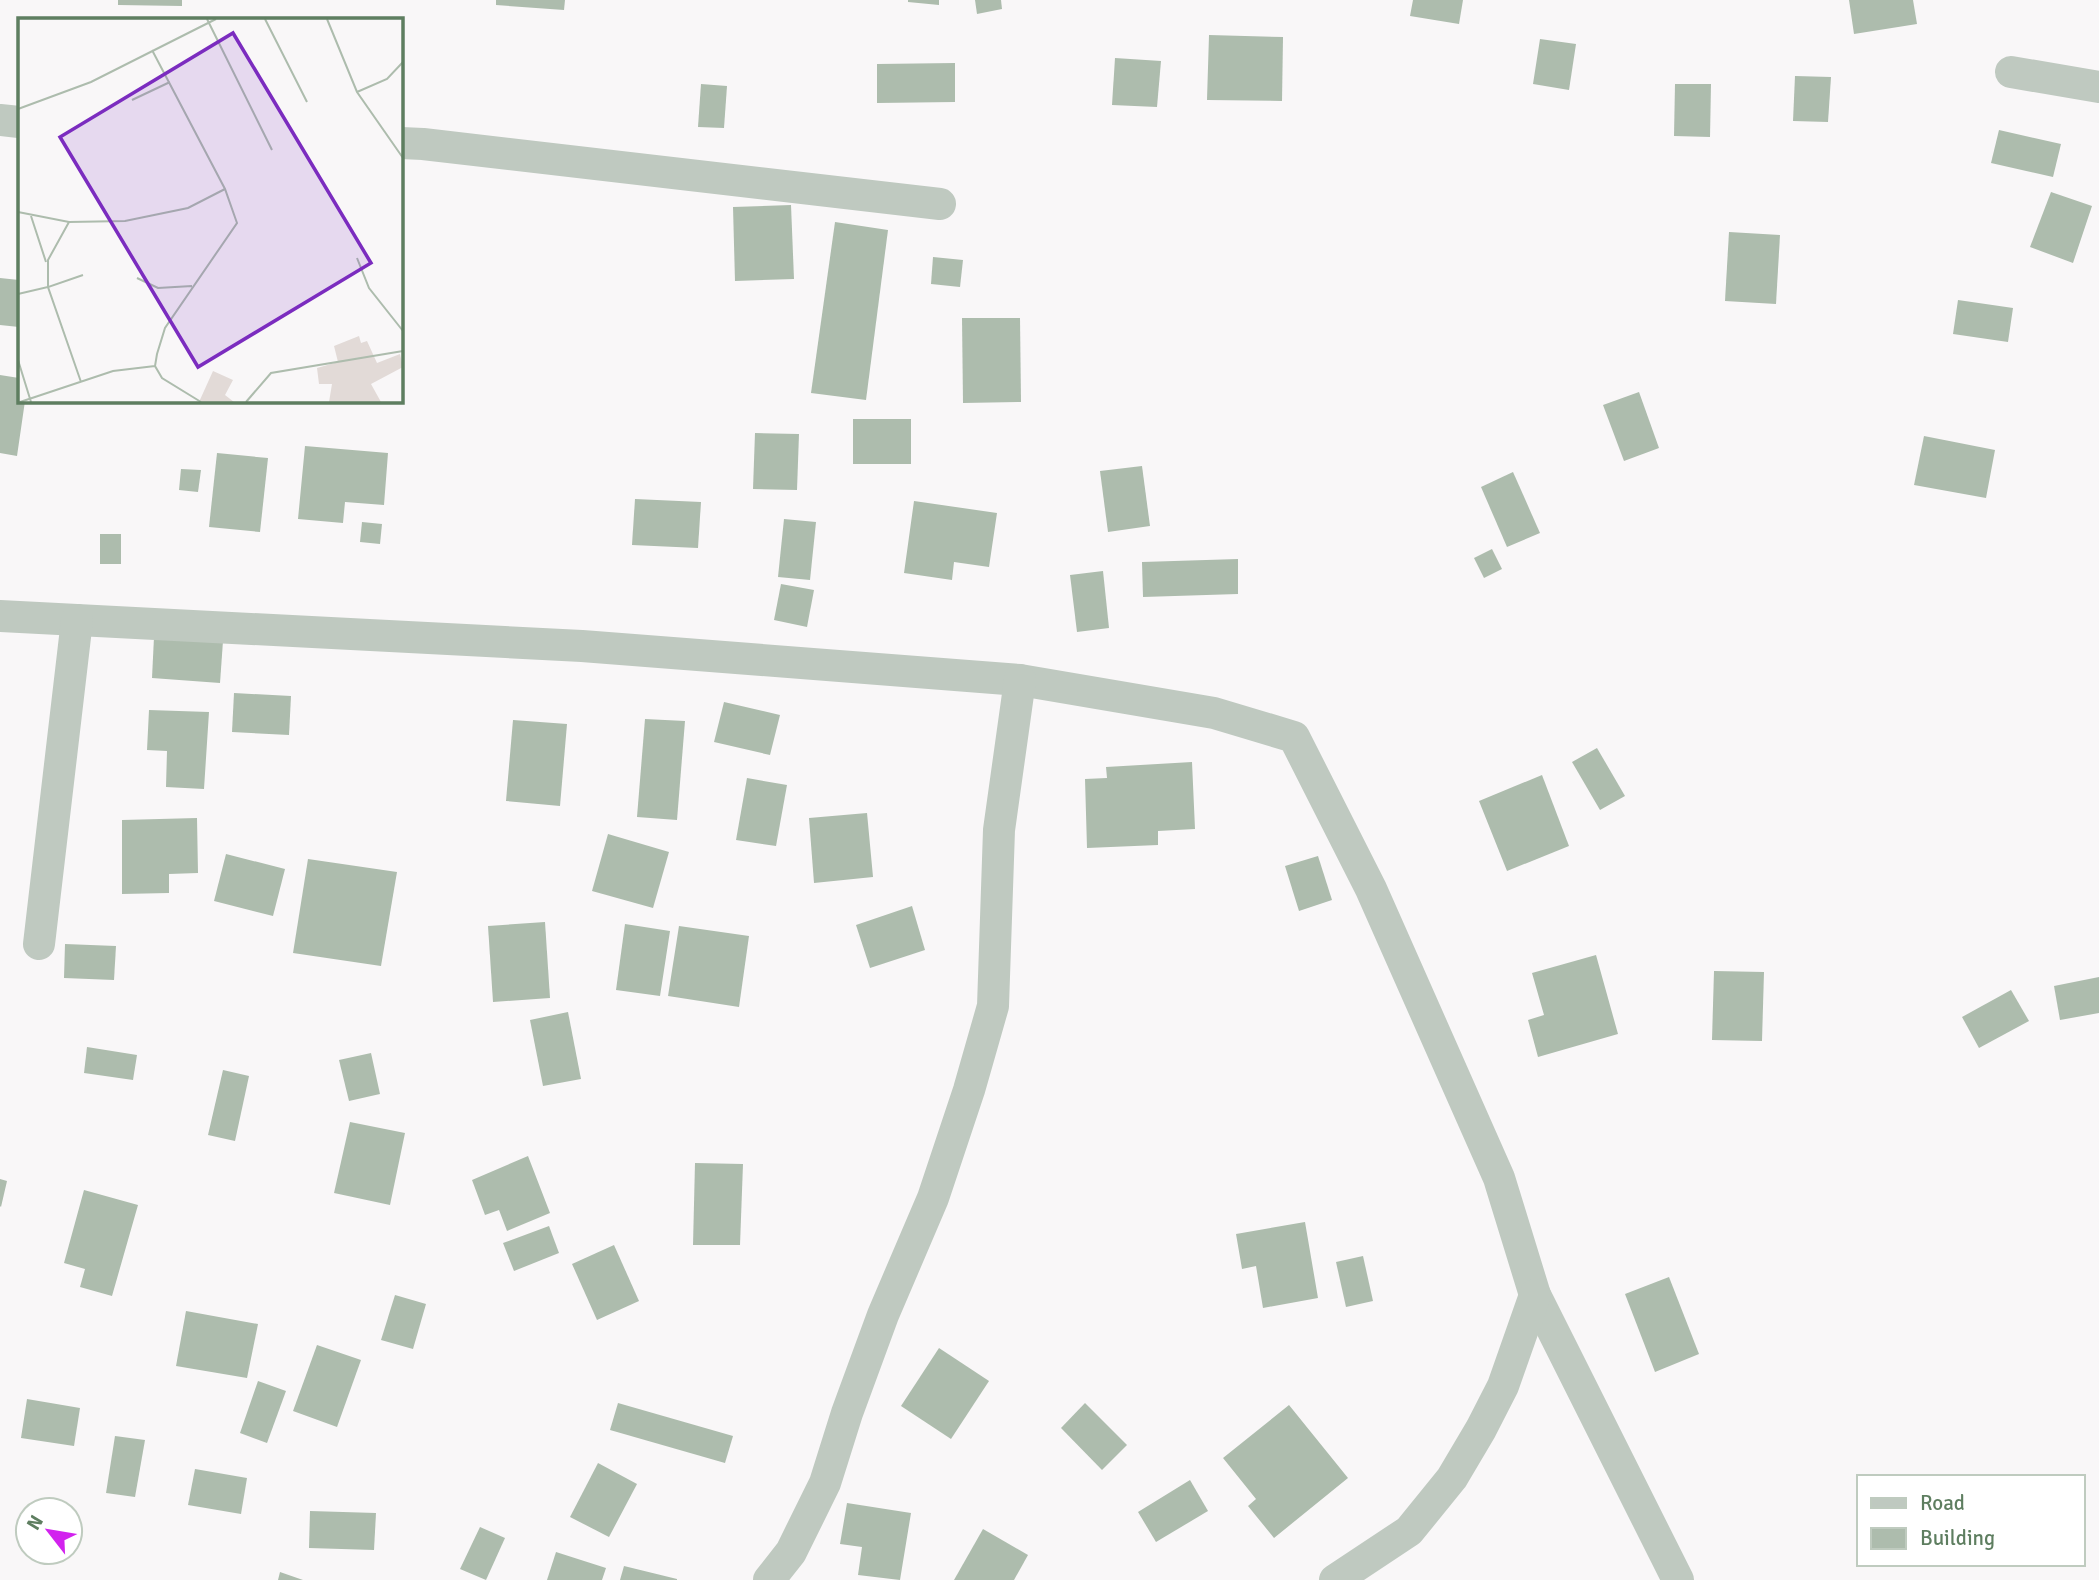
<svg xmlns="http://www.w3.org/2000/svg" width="2099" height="1580" font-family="Signika,sans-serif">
	<rect width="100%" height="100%" fill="#f9f7f8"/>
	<g fill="#adbcad">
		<polygon points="118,0 182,0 182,6 118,5"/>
		<polygon points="496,0 565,0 564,10 496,5"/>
		<polygon points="908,0 939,0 939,5 908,2"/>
		<polygon points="975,0 1001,0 1002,9 977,14"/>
		<polygon points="1413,0 1463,0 1459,24 1410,16"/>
		<polygon points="1849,0 1913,0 1917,24 1854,34"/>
		<polygon points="1209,35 1283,37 1282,101 1207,100"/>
		<polygon points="1540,39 1576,44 1569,90 1533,84"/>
		<polygon points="1115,58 1161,61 1157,107 1112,105"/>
		<polygon points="955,63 955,102 877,103 877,64"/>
		<polygon points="1795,76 1831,77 1828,122 1793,121"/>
		<polygon points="701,84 727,86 724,128 698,127"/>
		<polygon points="1675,84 1711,84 1710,137 1674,136"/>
		<polygon points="1999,130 2061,144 2053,177 1991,163"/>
		<polygon points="2051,192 2092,206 2073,263 2030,247"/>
		<polygon points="791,205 794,279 735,281 733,207"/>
		<polygon points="835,222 888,230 866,400 811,393"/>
		<polygon points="1729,232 1780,235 1776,304 1725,301"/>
		<polygon points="933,257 963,260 960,287 931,284"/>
		<polygon points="0,278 19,280 19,327 0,325"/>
		<polygon points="1958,300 2013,308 2008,342 1953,334"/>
		<polygon points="962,318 1020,318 1021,402 963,403"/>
		<polygon points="0,375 19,378 19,401 25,401 17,456 0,453"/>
		<polygon points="1639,392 1659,448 1624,461 1603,405"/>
		<rect x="853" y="419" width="58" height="45"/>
		<polygon points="755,433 799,434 797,490 753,489"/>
		<polygon points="1924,436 1995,450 1986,498 1914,485"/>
		<polygon points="305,446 388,453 384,505 345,502 343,523 298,519"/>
		<polygon points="217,453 268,458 260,532 209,527"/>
		<polygon points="1142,466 1150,526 1108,532 1100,471"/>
		<polygon points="181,469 201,470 198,492 179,490"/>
		<polygon points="1513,472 1540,533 1507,547 1481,487"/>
		<polygon points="635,499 701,502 698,548 632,545"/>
		<polygon points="914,501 997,513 989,567 954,562 952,580 904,573"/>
		<polygon points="784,519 816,522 810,580 778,577"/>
		<polygon points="362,522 382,524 380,544 360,542"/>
		<rect x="100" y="534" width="21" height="30"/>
		<polygon points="1492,549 1502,569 1484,578 1474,558"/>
		<polygon points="1238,559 1238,594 1143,597 1142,562"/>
		<polygon points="1103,571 1109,628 1077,632 1070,575"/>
		<polygon points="781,584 814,590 807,627 774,620"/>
		<polygon points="154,637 223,641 220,683 152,678"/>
		<polygon points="234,693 291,696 289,735 232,732"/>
		<polygon points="724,702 780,715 770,755 714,742"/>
		<polygon points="149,710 209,712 204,789 166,787 167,751 147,750"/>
		<polygon points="645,719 685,721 677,820 637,817"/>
		<polygon points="513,720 567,724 560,806 506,801"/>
		<polygon points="1597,748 1625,796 1600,810 1572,762"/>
		<polygon points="1192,762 1195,829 1158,831 1158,845 1087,848 1085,779 1107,778 1106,767"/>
		<polygon points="1542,775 1569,846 1507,871 1479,801"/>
		<polygon points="747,778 787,785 776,846 736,840"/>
		<polygon points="867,813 873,877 814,883 809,818"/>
		<polygon points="197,818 198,873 169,874 169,893 122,894 122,820"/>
		<polygon points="608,834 669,852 653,908 592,891"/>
		<polygon points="226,854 285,869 273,916 214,901"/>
		<polygon points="1318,856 1332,900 1299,911 1285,866"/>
		<polygon points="308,859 397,872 381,966 293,953"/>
		<polygon points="912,906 925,950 870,968 856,925"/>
		<polygon points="545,922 550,998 493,1002 488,926"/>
		<polygon points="625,924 670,931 660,996 616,990"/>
		<polygon points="679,926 749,936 739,1007 668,996"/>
		<polygon points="65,944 116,946 114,980 64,978"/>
		<polygon points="1596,955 1618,1034 1538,1057 1528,1020 1544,1015 1532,973"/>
		<polygon points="1714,971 1764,972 1762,1041 1712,1040"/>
		<polygon points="2099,977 2099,1013 2060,1020 2054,986"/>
		<polygon points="2011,990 2029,1021 1979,1048 1962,1017"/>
		<polygon points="568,1012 581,1079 543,1086 530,1020"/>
		<polygon points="87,1047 137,1055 133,1080 84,1073"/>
		<polygon points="371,1053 380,1094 349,1101 339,1060"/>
		<polygon points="223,1070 249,1076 235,1141 208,1135"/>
		<polygon points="350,1122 405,1133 390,1205 334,1193"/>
		<polygon points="528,1156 550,1213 507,1231 499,1210 485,1215 472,1180"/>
		<polygon points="695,1163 743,1164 740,1245 693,1245"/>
		<polygon points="0,1179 7,1181 1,1207 0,1206"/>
		<polygon points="84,1190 138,1205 112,1296 80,1287 85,1269 64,1263"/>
		<polygon points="1305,1222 1318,1298 1263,1308 1256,1266 1242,1269 1236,1234"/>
		<polygon points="549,1226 559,1253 514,1271 503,1243"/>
		<polygon points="614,1245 639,1301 597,1320 572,1264"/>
		<polygon points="1363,1256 1373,1301 1346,1307 1336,1262"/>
		<polygon points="1669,1277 1699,1354 1655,1372 1625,1294"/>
		<polygon points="395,1295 426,1304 413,1349 381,1340"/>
		<polygon points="186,1311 258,1324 247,1378 176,1366"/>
		<polygon points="317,1345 361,1360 337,1427 293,1411"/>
		<polygon points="939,1348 989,1381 951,1439 901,1406"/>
		<polygon points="258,1381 286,1391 267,1443 240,1433"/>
		<polygon points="27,1399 80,1408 74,1446 21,1438"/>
		<polygon points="618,1403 733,1436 725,1463 610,1430"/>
		<polygon points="1085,1403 1127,1445 1102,1470 1061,1428"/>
		<polygon points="1289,1405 1348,1478 1274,1538 1248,1506 1256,1499 1223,1458"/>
		<polygon points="115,1436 145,1440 135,1497 106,1493"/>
		<polygon points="598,1463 637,1484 609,1537 570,1517"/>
		<polygon points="195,1469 247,1478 241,1514 188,1505"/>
		<polygon points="1190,1480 1208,1511 1156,1542 1138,1512"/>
		<polygon points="847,1503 911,1513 900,1580 858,1575 862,1547 840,1544"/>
		<polygon points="310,1511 376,1513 374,1550 309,1548"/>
		<polygon points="480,1527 505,1538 486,1580 460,1569"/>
		<polygon points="983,1529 1028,1555 1014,1580 954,1580"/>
		<polygon points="556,1552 606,1568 602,1580 547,1580"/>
		<polygon points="624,1566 677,1579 677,1580 620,1580"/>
		<polygon points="280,1572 303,1580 278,1580"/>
	</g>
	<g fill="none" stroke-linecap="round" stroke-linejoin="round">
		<g stroke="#bfc9c0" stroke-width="32">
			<polyline points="2011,72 2099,87"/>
			<polyline points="0,120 19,122"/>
			<polyline points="401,143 423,144 940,204"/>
			<polyline points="0,616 582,646 1020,680 1214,713 1294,737 1371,889 1499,1178 1535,1295 1678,1580"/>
			<polyline points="39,944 77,620"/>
			<polyline points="769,1580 791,1552 825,1483 847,1413 883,1315 933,1198 969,1090 993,1006 999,830 1020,680"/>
			<polyline points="1335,1580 1409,1531 1452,1478 1481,1429 1503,1386 1535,1295"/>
		</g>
	</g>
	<g transform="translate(18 18)">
		<rect width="385" height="385" fill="#f9f7f8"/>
		<path d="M341,318L343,325L349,323L359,345L382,336L385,349L353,366L363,384H311L314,366H301L299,350L320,344L316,328ZM195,353L215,362L207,377L216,384H181Z" fill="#e2dad7"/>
		<path fill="none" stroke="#adbcad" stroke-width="2" d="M189,1L254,132M247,1L289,84M309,1L339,74L385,140M134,32L207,171L219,205L147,310L139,336L137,348L144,360L183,384M339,74L369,61L385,44M114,82L152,64M0,91L73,64L198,1M0,194L51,204L107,203L170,190L207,171M13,198L28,244M339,240L351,270L385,313M119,260L140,270L174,268M0,276L30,269V242L51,204M0,342L13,384M63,364L30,269L65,257M2,384L95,353L137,348M228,384L253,355L385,333"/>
		<path fill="#7b2cbf" fill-opacity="0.15" stroke="#7b2cbf" stroke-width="3.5" d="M215,15L353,245L180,349L42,119Z"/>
		<rect width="385" height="385" fill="none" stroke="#5e7e60" stroke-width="3.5"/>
	</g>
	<rect x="1857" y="1475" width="228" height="91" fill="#ffffff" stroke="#bfcbbf" stroke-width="2"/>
	<rect x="1871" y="1498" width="35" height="10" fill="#bfc9c0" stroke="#bfcbbf" stroke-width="2"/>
	<text x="1920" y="1510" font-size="21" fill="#5e7e60">Road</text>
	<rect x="1871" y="1528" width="35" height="21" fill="#adbcad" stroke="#bfcbbf" stroke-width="2"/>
	<text x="1920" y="1545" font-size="21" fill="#5e7e60">Building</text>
	<g transform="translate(49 1531) rotate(301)"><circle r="33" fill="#ffffff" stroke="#bfcbbf" stroke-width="2"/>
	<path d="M0-5L12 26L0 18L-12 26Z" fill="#d222ee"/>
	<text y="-10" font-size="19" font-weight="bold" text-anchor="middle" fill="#5e7e60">N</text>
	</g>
</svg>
